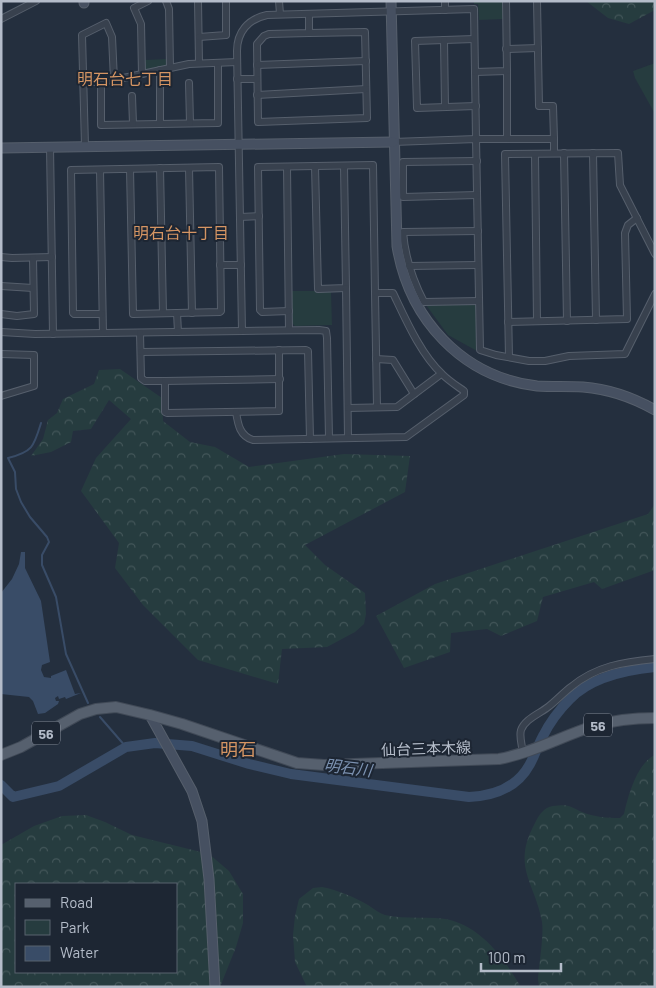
<svg xmlns="http://www.w3.org/2000/svg" width="656" height="988" font-family="Barlow,'Noto Sans JP',sans-serif">
	<defs>
		<pattern id="forest-crowns" width="20" height="18" patternUnits="userSpaceOnUse" patternTransform="scale(1.25)"><rect width="20" height="18" fill="#263c3f"/><path d="M2 6a3 3 0 1 1 6 0M12 15a3 3 0 1 1 6 0" fill="none" stroke="#435659"/></pattern>
	</defs>
	<rect width="100%" height="100%" fill="#242f3e"/>
	<g fill="url(#forest-crowns)" fill-rule="evenodd">
		<polygon points="586,1 655,1 655,10 629,24 608,18"/>
		<polygon points="120,369 162,398 163,421 190,442 215,447 249,467 344,454 410,456 405,492 305,545 325,565 365,593 366,614 364,624 355,632 327,647 282,649 278,684 198,660 143,605 115,568 119,543 81,491 96,458 131,419 109,400 91,429 73,431 71,442 51,452 31,456 43,439 48,420 57,413 63,399 94,384 99,370"/>
		<polygon points="655,504 655,570 602,589 594,582 543,597 537,621 501,636 487,629 451,633 450,652 404,668 376,616 435,584 648,514"/>
		<path d="M655,755V987H539L538,979C539,965 544,935 542,922C535,882 511,867 535,823C539,815 544,807 553,806C569,804 569,806 582,812C594,817 607,818 620,818L624,814C628,796 637,763 655,755Z"/>
		<path d="M86,815L105,822L132,835L209,854L229,871L243,894V923L236,947L220,987H1V845L34,826L62,816ZM16,884H176V972H16Z"/>
		<path d="M322,887C338,890 354,897 368,905C374,909 379,913 385,915C401,919 418,917 435,918C476,919 502,955 521,987H307L295,962L293,935L295,916L299,899L313,888Z"/>
	</g>
	<g fill="#263c3f">
		<polygon points="474,1 503,1 504,19 479,20 478,4 474,4"/>
		<polygon points="167,59 166,66 147,71 145,68 144,60"/>
		<polygon points="655,63 655,114 635,78 633,71"/>
		<polygon points="291,291 331,291 332,325 295,326 292,323"/>
		<polygon points="473,303 477,306 477,351 448,335 426,305"/>
	</g>
	<polygon fill="#394c67" points="21,552 25,552 25,568 41,601 50,662 42,665 41,670 44,677 51,678 51,676 66,670 75,694 81,693 66,699 65,697 59,699 58,696 55,698 56,701 59,701 58,704 45,713 38,714 33,701 29,697 1,694 1,593 12,579 19,564"/>
	<g fill="none" stroke-linecap="round" stroke-linejoin="round">
		<g stroke="#394c67" stroke-width="2">
			<path d="M41,423C34,446 33,452 8,458L15,472L16,489L21,502L30,517L47,537L49,542L42,555V565L56,597L66,654L88,703"/>
			<polyline points="100,717 126,747"/>
		</g>
		<path stroke="#394c67" stroke-width="10" d="M1,785L13,797L59,786L126,747L155,743L192,746L249,764L291,774L469,797C494,796 517,788 530,764C535,755 538,745 543,736C550,722 559,710 570,699C591,677 625,670 655,667"/>
		<g stroke="#565f6c" stroke-width="8">
			<g id="street">
				<polyline points="166,1 169,9 170,68"/>
				<polyline points="198,1 199,63"/>
				<polyline points="279,1 280,14"/>
				<polyline points="445,1 445,10"/>
				<polyline points="309,14 309,33 365,32 367,118 258,122 257,44 264,36 269,34 309,33"/>
				<polyline points="1,19 36,1"/>
				<polyline points="199,37 226,35 226,1"/>
				<polyline points="474,39 415,41 417,108 476,106"/>
				<polyline points="444,40 445,107"/>
				<polyline points="506,49 538,48"/>
				<polyline points="257,65 366,61"/>
				<polyline points="160,70 160,124"/>
				<polyline points="507,71 507,139 554,139 553,106 539,106 537,1"/>
				<polyline points="475,72 476,139 507,139"/>
				<polyline points="142,74 141,24 134,8 148,1"/>
				<polyline points="237,79 257,79"/>
				<polyline points="101,82 101,125 218,123 218,63"/>
				<polyline points="83,83 114,80 189,64 237,62"/>
				<polyline points="189,83 190,123"/>
				<polyline points="257,95 366,89"/>
				<polyline points="132,96 133,124"/>
				<polyline points="554,139 554,153"/>
				<polyline points="393,142 476,139 480,350 496,355 529,361 545,361 569,356 625,354 655,294"/>
				<polyline points="85,146 82,35 106,23 112,37 114,80"/>
				<polyline points="50,147 53,334"/>
				<polyline points="564,153 567,321"/>
				<polyline points="593,153 596,320"/>
				<polyline points="535,154 537,321"/>
				<polyline points="477,161 403,162 403,197 477,195"/>
				<polyline points="315,166 318,289 346,288 344,166"/>
				<polyline points="287,167 289,330"/>
				<polyline points="160,168 163,313"/>
				<polyline points="189,168 192,313"/>
				<polyline points="100,170 103,333"/>
				<polyline points="240,217 259,216"/>
				<path d="M478,231L403,232C405,257 412,279 424,302L479,301"/>
				<polyline points="1,257 12,258 52,257"/>
				<polyline points="220,265 241,265"/>
				<polyline points="409,266 478,265"/>
				<polyline points="1,286 33,288"/>
				<polyline points="346,288 348,438"/>
				<polyline points="375,293 377,407"/>
				<polyline points="177,313 178,332"/>
				<polyline points="1,314 17,316 34,314 33,258"/>
				<polyline points="102,314 74,314 73,313 71,170 219,167 221,311 220,312 133,314 130,169"/>
				<polyline points="508,322 627,319 625,233 628,225 637,218"/>
				<polyline points="1,332 35,334 242,331"/>
				<polyline points="140,333 141,378 145,381 165,381 165,412 167,413 279,411 279,350"/>
				<polyline points="141,352 306,350 308,351 310,439"/>
				<polyline points="1,354 34,355 34,386 1,396"/>
				<polyline points="509,357 505,154 618,153 620,185 655,254"/>
				<polyline points="376,359 393,360 414,394"/>
				<polyline points="165,381 280,379"/>
				<polyline points="348,408 397,407 441,374"/>
				<path d="M236,412C238,425 240,436 253,440L406,437L464,395V391C457,386 449,381 442,374C421,355 405,318 393,293H375L373,165L258,167L260,310L262,312L289,311"/>
				<path d="M329,438L327,338L326,331L319,330L242,331L237,51C237,32 248,19 267,15L474,9L475,72L507,71L506,1"/>
				<path d="M523,753C522,745 519,737 521,730C525,719 539,714 548,707C556,701 563,693 571,687C596,666 624,662 655,659"/>
			</g>
		</g>
		<g stroke="#565f6c" stroke-width="11">
			<g id="secondary">
				<polyline points="84,1 84,3"/>
				<path d="M391,1L397,246C409,319 462,377 537,386C553,387 568,386 583,387C609,389 632,397 655,410"/>
				<polyline points="1,148 393,142"/>
				<polyline points="150,715 192,791 202,821 209,879 215,987"/>
			</g>
		</g>
		<g stroke="#414a57" stroke-width="12">
			<path id="primary" d="M1,755L21,747L80,714L96,709L116,707L150,715L182,724L297,763L324,765L499,759C532,753 562,736 594,726C614,720 634,718 655,718"/>
		</g>
		<use href="#street" stroke="#38414e" stroke-width="6"/>
		<use href="#secondary" stroke="#465061" stroke-width="9"/>
		<use href="#primary" stroke="#56606e" stroke-width="10"/>
	</g>
	<g text-anchor="middle" dominant-baseline="central" stroke-width="4" stroke-linejoin="round" paint-order="stroke">
		<g fill="#1d2633" stroke="#878f9c" stroke-width="1">
			<rect x="584" y="713.5" width="28" height="23" rx="4"/>
			<rect x="32" y="721.5" width="28" height="23" rx="4"/>
		</g>
		<g font-size="14" font-weight="bold" fill="#b4bcc9">
			<text x="598" y="725">56</text>
			<text x="46" y="733">56</text>
		</g>
		<g font-size="15" fill="#b4bcc9" stroke="#1d2633">
			<text transform="translate(426 748) rotate(-2)">仙台三本木線</text>
		</g>
		<g font-size="16" fill="#d59563" stroke="#1d2633">
			<text x="125" y="78">明石台七丁目</text>
			<text x="181" y="232">明石台十丁目</text>
		</g>
		<g font-size="16" font-style="italic" fill="#7c92b1" stroke="#1d2633">
			<text transform="translate(348 767) rotate(7)">明石川</text>
		</g>
		<g font-size="18" fill="#d59563" stroke="#1d2633">
			<text x="238" y="749">明石</text>
		</g>
	</g>
	<rect width="656" height="988" fill="none" stroke="#b4bcc9" stroke-width="5"/>
	<rect x="15" y="883" width="162" height="90" fill="#1d2633" stroke="#59626f"/>
	<rect x="25" y="899" width="25" height="8" fill="#56606e" stroke="#59626f"/>
	<text x="60" y="908" font-size="15" fill="#b4bcc9">Road</text>
	<rect x="25" y="920" width="25" height="15" fill="#263c3f" stroke="#59626f"/>
	<text x="60" y="933" font-size="15" fill="#b4bcc9">Park</text>
	<rect x="25" y="946" width="25" height="15" fill="#394c67" stroke="#59626f"/>
	<text x="60" y="958" font-size="15" fill="#b4bcc9">Water</text>
	<path d="M481 963v8h80v-8" fill="none" stroke="#b4bcc9" stroke-width="2.5"/>
	<text x="488" y="963" font-size="15" fill="#b4bcc9" stroke="#1d2633" stroke-width="4" paint-order="stroke">100 m</text>
</svg>
